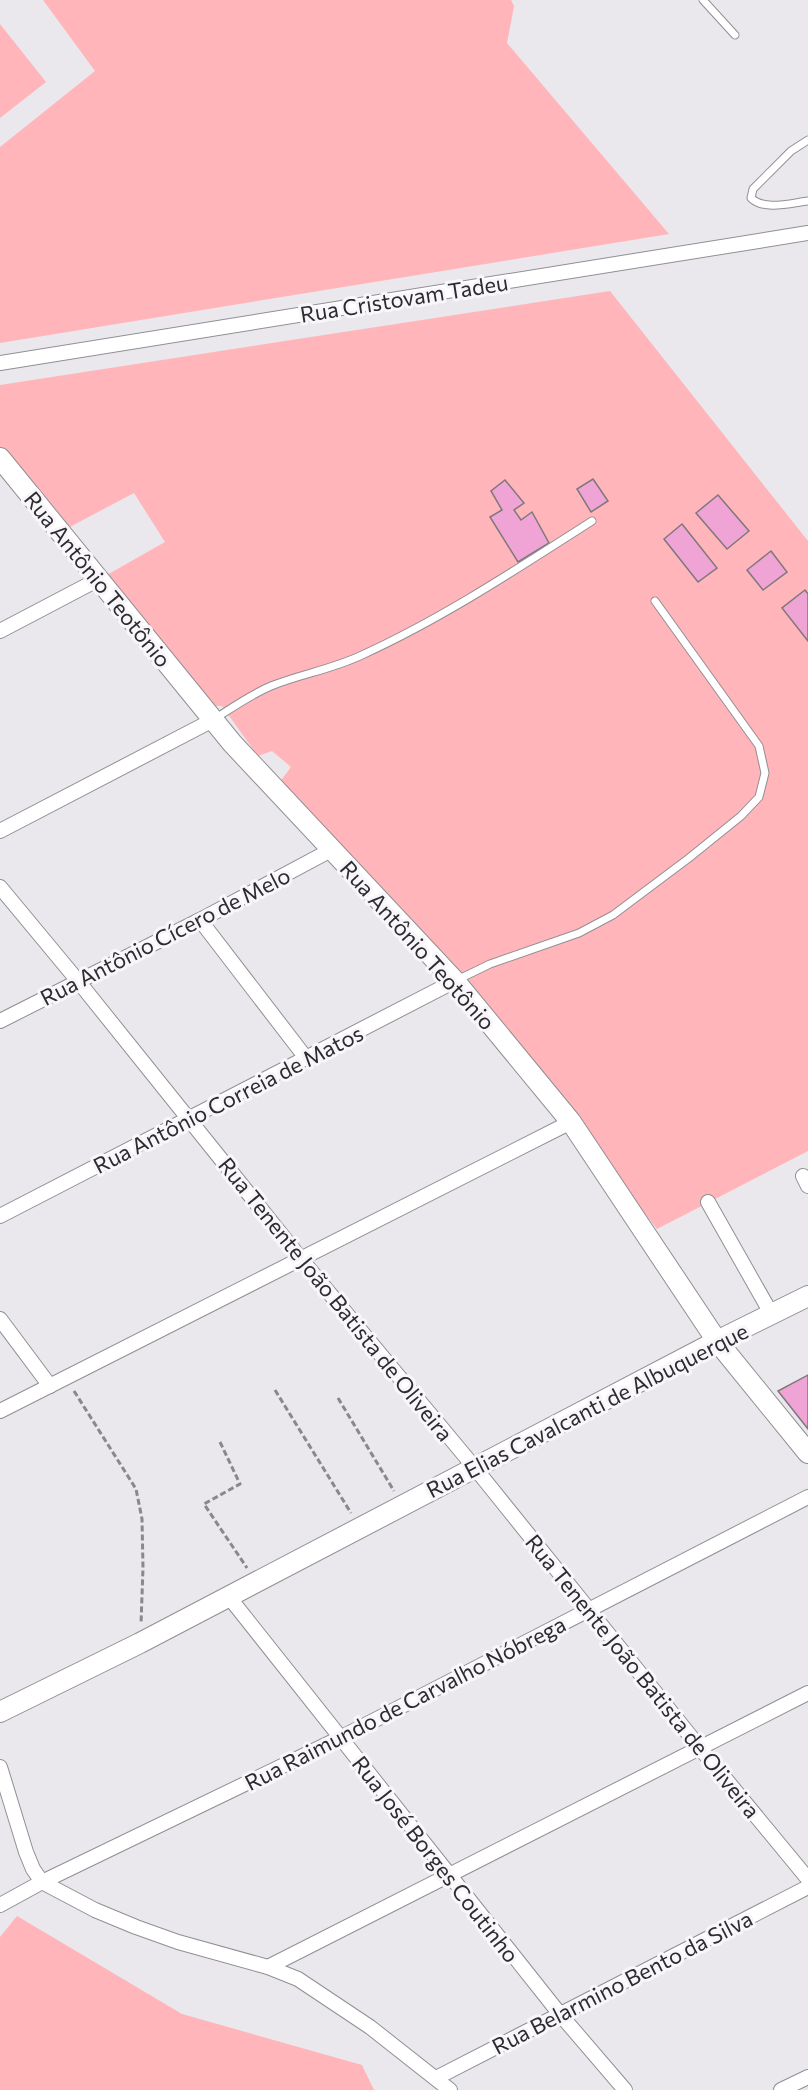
<svg xmlns="http://www.w3.org/2000/svg" width="808" height="2090" font-family="Commissioner,sans-serif">
	<rect width="100%" height="100%" fill="#eae8ed"/>
	<g fill="#ffb5b9">
		<polygon points="43,0 511,0 514,6 507,43 669,234 0,343 0,147 95,71"/>
		<polygon points="0,24 46,82 0,118"/>
		<polygon points="610,291 808,541 808,1151 657,1229 493,1017 277,786 291,767 272,751 258,756 222,706 208,706 105,576 165,542 134,493 66,529 0,448 0,385"/>
		<polygon points="17,1916 182,2014 362,2065 374,2090 0,2090 0,1937"/>
	</g>
	<g fill="#f0a3d5" stroke="#7d797b" stroke-width="1.5">
		<polygon points="593,479 608,501 591,512 577,489"/>
		<polygon points="505,480 524,503 514,510 521,520 532,512 549,543 518,562 490,517 502,510 491,491"/>
		<polygon points="718,495 749,531 727,549 696,513"/>
		<polygon points="682,524 717,568 698,582 664,539"/>
		<polygon points="771,551 787,572 763,590 747,570"/>
		<polygon points="805,590 808,594 808,641 782,608"/>
		<polygon points="808,1375 808,1429 778,1391"/>
	</g>
	<g fill="none" stroke-linecap="round" stroke-linejoin="round">
		<g stroke="#918f93" stroke-width="9">
			<g id="lane">
				<polyline points="703,0 735,35"/>
				<path d="M808,140L791,151L753,189L751,198C764,211 791,203 808,201"/>
				<path d="M216,718C233,707 252,694 271,686C301,674 333,669 362,655C443,618 517,569 592,521"/>
				<polyline points="457,980 490,964 579,933 613,915 689,858 741,816 759,797 765,773 759,746 655,601"/>
			</g>
		</g>
		<g stroke="#918f93" stroke-width="16">
			<g id="street">
				<polyline points="0,363 808,233"/>
				<polyline points="0,631 99,579"/>
				<polyline points="0,831 213,720"/>
				<polyline points="0,887 78,981 301,1259 475,1468 700,1748 808,1879"/>
				<polyline points="200,920 306,1058"/>
				<polyline points="0,1021 200,920 331,850"/>
				<polyline points="803,1176 808,1186"/>
				<polyline points="708,1202 772,1315"/>
				<polyline points="0,1216 455,981"/>
				<polyline points="0,1319 50,1386"/>
				<polyline points="0,1411 571,1122"/>
				<polyline points="229,1597 559,2013 625,2090"/>
				<polyline points="0,1767 26,1852 33,1869 42,1882 95,1910 136,1927 178,1942 268,1967 298,1979 370,2027 450,2090"/>
				<polyline points="0,1905 42,1882 340,1738 808,1497"/>
				<polyline points="268,1967 808,1693"/>
				<polyline points="436,2078 808,1887"/>
				<polyline points="781,2090 808,2077"/>
			</g>
		</g>
		<g stroke="#918f93" stroke-width="22">
			<g id="secondary">
				<polyline points="0,458 232,743 455,981 571,1122 717,1341 808,1453"/>
				<polyline points="0,1712 140,1643 717,1341 808,1296"/>
			</g>
		</g>
		<g stroke="#8a888c" stroke-width="3" stroke-dasharray="6 3" stroke-linecap="butt">
			<polyline points="275,1390 351,1513"/>
			<polyline points="74,1391 136,1489 142,1519 143,1568 141,1624"/>
			<polyline points="338,1398 394,1491"/>
			<polyline points="220,1442 240,1484 204,1504 247,1568"/>
		</g>
		<use href="#lane" stroke="#fff" stroke-width="7"/>
		<use href="#street" stroke="#fff" stroke-width="14"/>
		<use href="#secondary" stroke="#fff" stroke-width="20"/>
	</g>
	<g text-anchor="middle" dominant-baseline="central" stroke-width="6" stroke-linejoin="round" paint-order="stroke">
		<g font-size="22" fill="#2c2b2d" stroke="#f8f6fa">
			<text transform="translate(404 298) rotate(-9)">Rua Cristovam Tadeu</text>
			<text transform="translate(98 579) rotate(51)">Rua Antônio Teotônio</text>
			<text transform="translate(165 936) rotate(-27)">Rua Antônio Cícero de Melo</text>
			<text transform="translate(418 945) rotate(48)">Rua Antônio Teotônio</text>
			<text transform="translate(228 1099) rotate(-27)">Rua Antônio Correia de Matos</text>
			<text transform="translate(336 1299) rotate(51)">Rua Tenente João Batista de Oliveira</text>
			<text transform="translate(587 1410) rotate(-27)">Rua Elias Cavalcanti de Albuquerque</text>
			<text transform="translate(643 1676) rotate(51)">Rua Tenente João Batista de Oliveira</text>
			<text transform="translate(405 1703) rotate(-27)">Rua Raimundo de Carvalho Nóbrega</text>
			<text transform="translate(436 1859) rotate(52)">Rua José Borges Coutinho</text>
			<text transform="translate(622 1982) rotate(-27)">Rua Belarmino Bento da Silva</text>
		</g>
	</g>
</svg>
